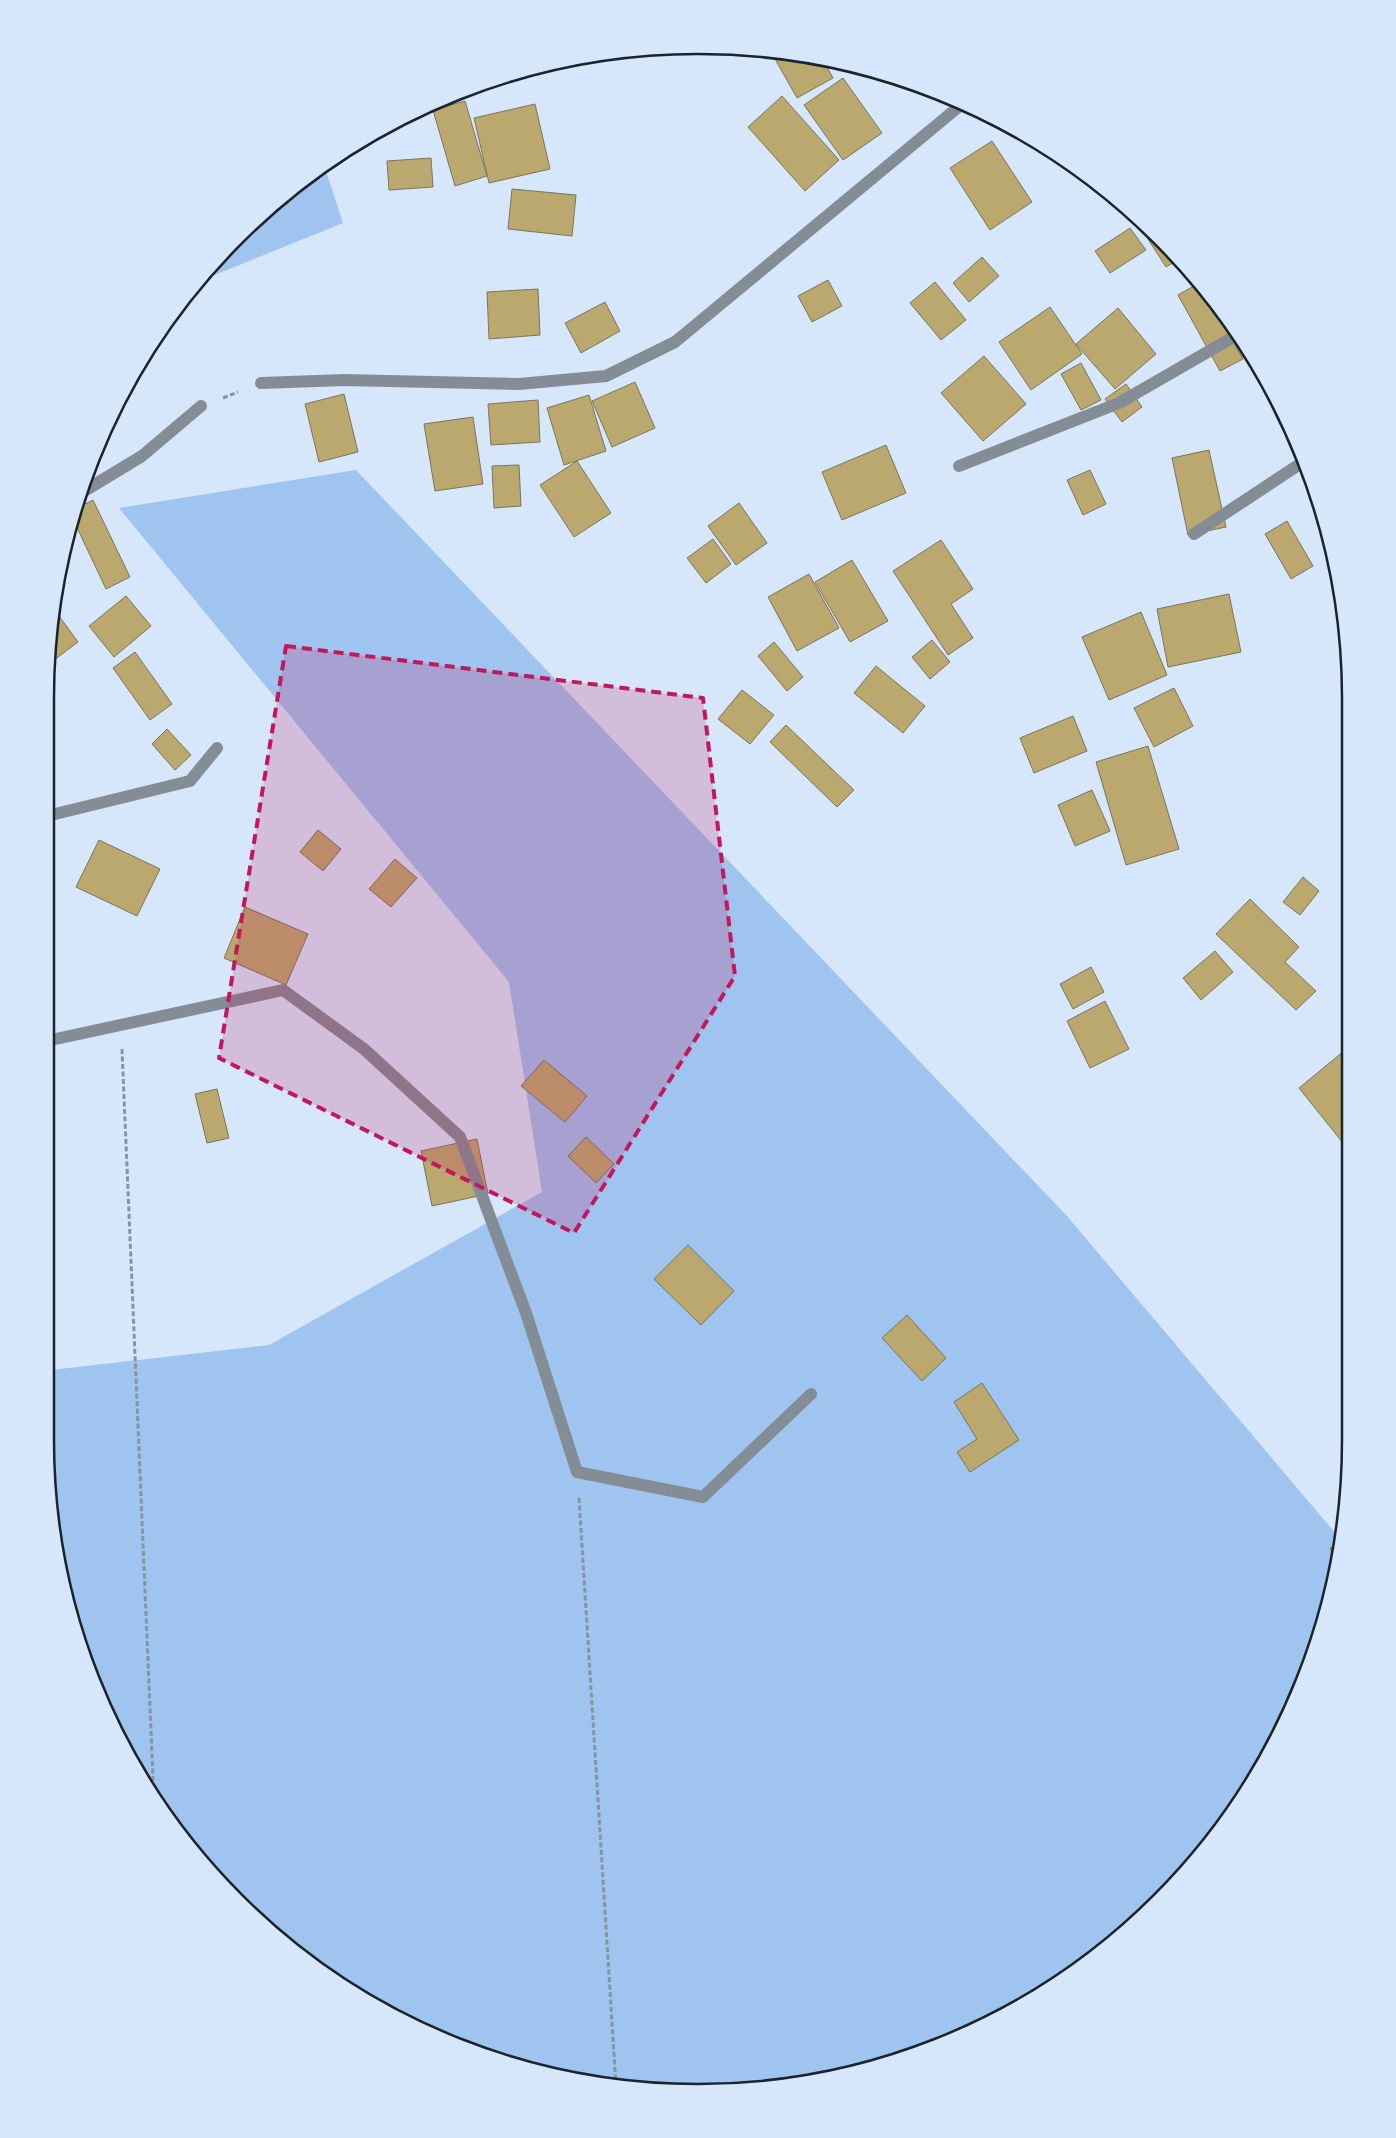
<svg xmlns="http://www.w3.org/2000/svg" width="1396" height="2138" font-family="'Public Sans',sans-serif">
	<rect width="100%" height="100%" fill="#d6e7fb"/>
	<g fill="#9fc4ef">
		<polygon points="324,165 343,223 197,282 207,267 301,180"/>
		<polygon points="356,470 1066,1215 1342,1541 1316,1650 1284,1729 1189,1871 1128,1931 1025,2005 867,2071 741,2092 656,2092 570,2080 448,2043 300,1958 207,1871 155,1803 80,1650 51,1526 51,1370 269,1345 542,1192 509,982 119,508"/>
	</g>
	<g fill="#baa86f" stroke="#7c745a">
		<polygon points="770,50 784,51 823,60 833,78 797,98"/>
		<polygon points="843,78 882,133 843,160 804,105"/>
		<polygon points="782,96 839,160 805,191 748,127"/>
		<polygon points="465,101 487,176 455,186 433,110"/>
		<polygon points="535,104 550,169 489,183 474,118"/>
		<polygon points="992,141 1032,202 990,230 950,168"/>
		<polygon points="431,158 433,187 389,190 387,161"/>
		<polygon points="512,189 576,195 572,236 508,229"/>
		<polygon points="1143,222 1178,260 1166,267 1139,225"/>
		<polygon points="1130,228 1146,250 1110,273 1095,251"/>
		<polygon points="982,257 999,276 969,302 953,283"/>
		<polygon points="828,280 842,306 812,322 798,296"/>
		<polygon points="935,282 966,320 941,340 910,303"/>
		<polygon points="1199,283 1216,301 1234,330 1228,333 1243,359 1220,371 1178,295"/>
		<polygon points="538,289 540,335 489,339 487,292"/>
		<polygon points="605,302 620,331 581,353 565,323"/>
		<polygon points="1050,307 1082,354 1031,390 999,342"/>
		<polygon points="1118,308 1156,354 1115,389 1076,344"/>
		<polygon points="984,356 1026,404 983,441 941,393"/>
		<polygon points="1081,363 1101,400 1081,410 1061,374"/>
		<polygon points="635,382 655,428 612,447 592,401"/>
		<polygon points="1126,384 1142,407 1122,422 1105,399"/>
		<polygon points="344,394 358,452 319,462 305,404"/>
		<polygon points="589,395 606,451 564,465 547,408"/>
		<polygon points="538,400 540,442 491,445 488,404"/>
		<polygon points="473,417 483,484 435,491 424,424"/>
		<polygon points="886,445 906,493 842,520 822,472"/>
		<polygon points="1209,450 1226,527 1188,535 1172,458"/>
		<polygon points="577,461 611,513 574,537 540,485"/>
		<polygon points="519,465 521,506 494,508 492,466"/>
		<polygon points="1090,470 1106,504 1083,515 1067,480"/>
		<polygon points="93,500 130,577 106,589 72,517 75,509"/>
		<polygon points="739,503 767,543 736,565 708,526"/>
		<polygon points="1287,521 1313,566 1291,579 1265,534"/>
		<polygon points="713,539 731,564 706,583 687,558"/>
		<polygon points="941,540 973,589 951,604 973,638 948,655 893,571"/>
		<polygon points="852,560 888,621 850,642 815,582"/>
		<polygon points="809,574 839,628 797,651 768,597"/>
		<polygon points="1229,594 1241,652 1168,667 1157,609"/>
		<polygon points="126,596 151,626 114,657 89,626"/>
		<polygon points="1141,612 1167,675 1109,700 1082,637"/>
		<polygon points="59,616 78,642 54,660 51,655 51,622"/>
		<polygon points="932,640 950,662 930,679 912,657"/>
		<polygon points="774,642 803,677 787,691 758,656"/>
		<polygon points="135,652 172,704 150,720 113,668"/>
		<polygon points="876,666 925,706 903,733 854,693"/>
		<polygon points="1174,688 1193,726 1154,747 1134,708"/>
		<polygon points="742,690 774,715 750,744 718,719"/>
		<polygon points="1073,716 1087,751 1034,773 1020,738"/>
		<polygon points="786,725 854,790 837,807 770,742"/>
		<polygon points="167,729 191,755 175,770 152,744"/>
		<polygon points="1148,746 1179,849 1126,865 1096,762"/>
		<polygon points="1092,790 1110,831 1075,846 1058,805"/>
		<polygon points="318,830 341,849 323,871 300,852"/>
		<polygon points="99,840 160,869 137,916 76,887"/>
		<polygon points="395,859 417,878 391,907 369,889"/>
		<polygon points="1303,877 1319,891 1300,915 1283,902"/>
		<polygon points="1250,899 1299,947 1285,962 1316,991 1296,1010 1216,934"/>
		<polygon points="245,907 308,934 286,985 224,958"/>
		<polygon points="1215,951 1233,972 1201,1000 1183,978"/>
		<polygon points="1091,967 1104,992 1073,1009 1060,984"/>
		<polygon points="1105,1001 1129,1049 1090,1068 1067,1021"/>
		<polygon points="1344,1051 1348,1055 1347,1139 1343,1143 1299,1088"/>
		<polygon points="544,1060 587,1096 565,1122 521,1086"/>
		<polygon points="217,1089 229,1138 207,1143 195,1094"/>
		<polygon points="586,1137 614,1164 596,1183 568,1156"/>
		<polygon points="477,1139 488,1194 432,1206 421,1151"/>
		<polygon points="688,1245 734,1291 701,1325 654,1279"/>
		<polygon points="907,1315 946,1358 922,1381 882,1338"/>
		<polygon points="982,1383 1019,1440 970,1472 957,1452 977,1439 954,1402"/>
		<polygon points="1341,1543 1337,1562 1330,1548"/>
	</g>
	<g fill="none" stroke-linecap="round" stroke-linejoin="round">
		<g stroke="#8693a2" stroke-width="3" stroke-dasharray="5 2.5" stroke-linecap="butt">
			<polyline points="223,398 238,392"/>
			<polyline points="122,1049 154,1802"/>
			<polyline points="579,1498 616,2086"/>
		</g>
		<g stroke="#848d96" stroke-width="12">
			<polyline points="261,383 344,380 519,384 606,376 675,342 962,104"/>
			<polyline points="959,466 1119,403 1237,335"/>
			<polyline points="81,493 142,456 201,406"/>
			<polyline points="1194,534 1303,462"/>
			<polyline points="51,815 190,781 217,748"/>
			<polyline points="51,1040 283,990 364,1049 460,1137 526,1313 577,1472 703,1497 811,1394"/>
		</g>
	</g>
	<path fill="#c2185b" fill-opacity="0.2" stroke="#c2185b" stroke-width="4" stroke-dasharray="10 6" stroke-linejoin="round" d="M286,646L703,698L735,976L574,1233L219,1058Z"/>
	<path d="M0 0H1396V2138H0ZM698 54H698A644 644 0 0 1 1342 698V1440A644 644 0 0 1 698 2084H698A644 644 0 0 1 54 1440V698A644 644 0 0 1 698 54Z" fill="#d6e7fb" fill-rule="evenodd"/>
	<path fill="none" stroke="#1b232b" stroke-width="2.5" d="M698 54H698A644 644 0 0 1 1342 698V1440A644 644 0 0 1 698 2084H698A644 644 0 0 1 54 1440V698A644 644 0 0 1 698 54Z"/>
</svg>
